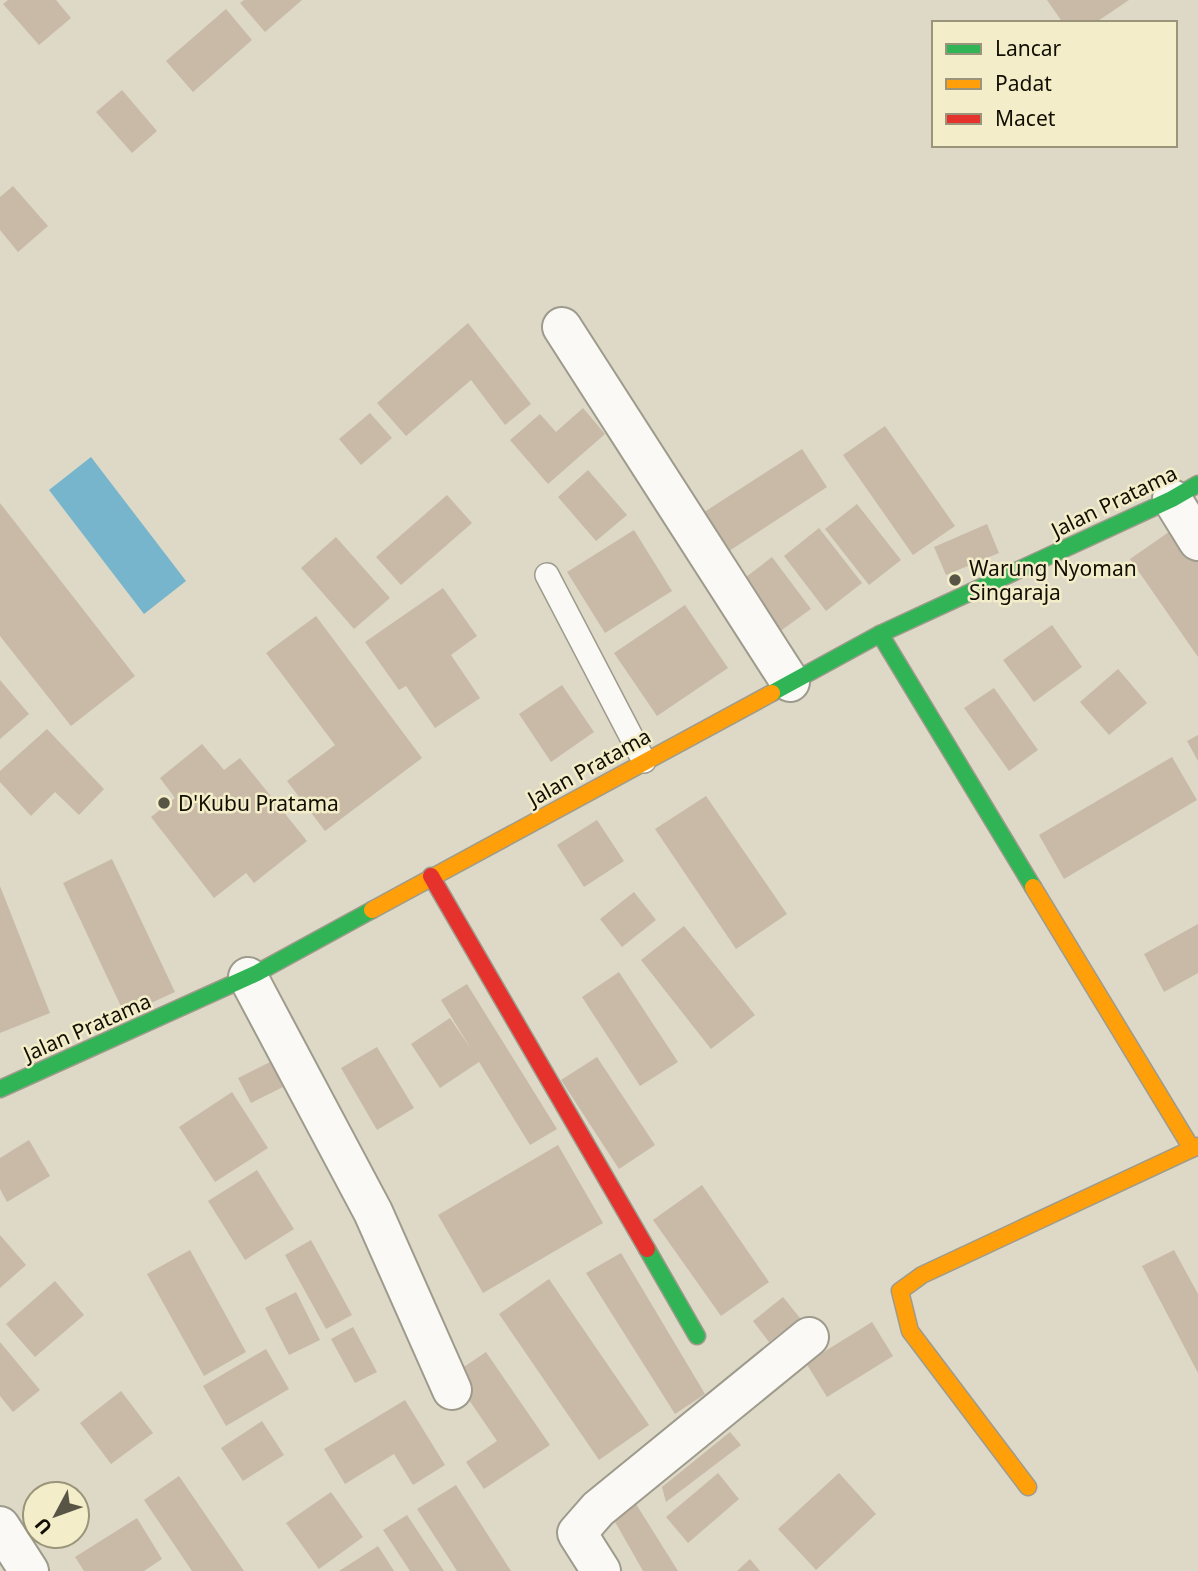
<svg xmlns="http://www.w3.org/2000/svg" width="1198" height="1571" font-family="'Noto Sans',sans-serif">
	<rect width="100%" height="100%" fill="#ddd9c6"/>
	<polygon fill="#76b5cc" points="91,457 186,581 144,614 49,490"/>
	<g fill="#c9baa8">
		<polygon points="8,0 56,0 71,18 39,45 3,4"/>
		<polygon points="244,0 302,0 265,32 240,3"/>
		<polygon points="1047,0 1129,0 1095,23 1063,23"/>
		<polygon points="226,9 252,40 193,92 166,61"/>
		<polygon points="122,90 157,131 132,153 96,112"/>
		<polygon points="13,186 48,226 18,252 0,230 0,197"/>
		<polygon points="468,323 531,404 505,425 471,380 406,436 377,403"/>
		<polygon points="583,408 605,434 548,484 510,440 540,414 556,432"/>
		<polygon points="370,413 392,438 361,465 339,439"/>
		<polygon points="885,426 955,526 913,555 843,455"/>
		<polygon points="802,449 827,487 723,555 698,516"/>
		<polygon points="588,470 627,515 596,541 558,497"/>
		<polygon points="447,495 472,523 401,585 376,557"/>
		<polygon points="0,503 135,676 71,726 0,636"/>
		<polygon points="857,504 901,560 869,585 825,529"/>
		<polygon points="987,524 999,553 946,575 934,547"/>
		<polygon points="1179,525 1198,553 1198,657 1130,559"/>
		<polygon points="819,528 862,583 826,611 784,556"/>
		<polygon points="634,530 672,591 605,633 567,572"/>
		<polygon points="336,537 390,598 354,629 301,568"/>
		<polygon points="772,557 811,609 779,632 741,581"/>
		<polygon points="443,588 477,636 451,655 480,698 435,728 406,686 399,690 365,642"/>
		<polygon points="685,605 728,668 657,716 614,653"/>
		<polygon points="316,616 422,758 325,831 287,781 335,745 266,653"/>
		<polygon points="1052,625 1082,667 1034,702 1003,660"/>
		<polygon points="1118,669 1147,703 1109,735 1080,702"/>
		<polygon points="0,680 29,714 0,739"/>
		<polygon points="562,685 594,732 551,762 519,714"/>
		<polygon points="994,688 1038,750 1009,771 964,708"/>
		<polygon points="47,729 104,789 79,815 55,792 31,816 0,782 0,771"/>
		<polygon points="1198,735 1198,761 1187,741"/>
		<polygon points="202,744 224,770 240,758 307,841 254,883 246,873 214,898 151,817 175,798 160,778"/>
		<polygon points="1172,757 1197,800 1064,879 1039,835"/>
		<polygon points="706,796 787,914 736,949 655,829"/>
		<polygon points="597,820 624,861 584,887 557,845"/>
		<polygon points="112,859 175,992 125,1015 63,883"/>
		<polygon points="0,886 50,1013 0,1033"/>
		<polygon points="634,892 656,920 622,947 600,919"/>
		<polygon points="1198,924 1198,973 1164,992 1144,954"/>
		<polygon points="684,926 755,1015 711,1049 641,960"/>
		<polygon points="619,972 678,1062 640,1086 582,997"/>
		<polygon points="467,984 557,1129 530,1145 479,1062 440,1088 411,1044 450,1018 471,1049 441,1000"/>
		<polygon points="377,1047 414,1108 377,1130 341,1068"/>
		<polygon points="597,1057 655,1145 619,1169 561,1080"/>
		<polygon points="276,1059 289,1084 251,1103 238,1078"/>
		<polygon points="232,1092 268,1148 215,1182 179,1127"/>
		<polygon points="29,1140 50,1176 7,1202 0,1189 0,1158"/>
		<polygon points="558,1145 603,1223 483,1293 438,1215"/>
		<polygon points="257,1170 294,1229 245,1260 208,1201"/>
		<polygon points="702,1185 769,1282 721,1316 653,1220"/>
		<polygon points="0,1235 26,1265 0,1288"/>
		<polygon points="311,1240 352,1315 326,1329 285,1255"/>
		<polygon points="190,1250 246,1352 204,1376 147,1274"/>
		<polygon points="1174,1250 1198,1294 1198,1373 1142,1266"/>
		<polygon points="621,1253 705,1394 675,1414 586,1273"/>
		<polygon points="549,1279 649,1425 599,1460 499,1314"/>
		<polygon points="55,1281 84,1315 35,1357 6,1324"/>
		<polygon points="296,1292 320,1340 289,1355 265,1308"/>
		<polygon points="783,1297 800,1318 769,1342 753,1321"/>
		<polygon points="872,1322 893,1356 827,1397 806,1363"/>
		<polygon points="353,1327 377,1372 355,1383 331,1339"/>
		<polygon points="0,1342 40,1390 13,1412 0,1396"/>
		<polygon points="266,1349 289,1389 226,1426 203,1386"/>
		<polygon points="486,1352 550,1445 484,1489 466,1462 497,1441 452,1375"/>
		<polygon points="121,1391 153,1433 111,1464 80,1423"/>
		<polygon points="405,1400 445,1465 413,1485 394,1454 345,1484 324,1449"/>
		<polygon points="262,1421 284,1455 243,1481 221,1448"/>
		<polygon points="730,1432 741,1445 666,1502 662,1487"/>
		<polygon points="718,1473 739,1499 688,1543 666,1517"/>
		<polygon points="839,1473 876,1514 816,1570 778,1529"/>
		<polygon points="179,1476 244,1571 192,1571 144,1500"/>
		<polygon points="456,1485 511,1571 457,1571 417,1509"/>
		<polygon points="331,1492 363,1537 319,1569 286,1523"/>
		<polygon points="631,1496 678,1571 643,1571 610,1513"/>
		<polygon points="407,1515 444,1571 410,1571 383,1530"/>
		<polygon points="137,1518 162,1559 144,1571 84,1571 75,1557"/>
		<polygon points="378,1546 394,1571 339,1571"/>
		<polygon points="750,1559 760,1571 737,1571"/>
	</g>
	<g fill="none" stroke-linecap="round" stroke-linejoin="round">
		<g stroke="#9e9b8c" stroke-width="26">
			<polyline id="lane" points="547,575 644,761"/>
		</g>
		<g stroke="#9e9b8c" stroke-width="42">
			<g id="street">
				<polyline points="562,327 790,682"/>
				<polyline points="1172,499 1198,541"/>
				<polyline points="248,977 373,1212 452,1390"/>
				<polyline points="0,1526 29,1571"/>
				<polyline points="601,1571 577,1533 598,1509 809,1337"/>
			</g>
		</g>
		<g stroke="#9e9b8c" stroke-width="19">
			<g id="fast">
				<polyline points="880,634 1033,887"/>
				<polyline points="772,693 880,634 1172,499 1198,484"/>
				<polyline points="0,1089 257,973 372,910"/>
				<polyline points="647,1249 697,1336"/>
			</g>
		</g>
		<g stroke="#9e9b8c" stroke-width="19">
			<g id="slow">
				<polyline points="1033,887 1192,1149"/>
				<polyline points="372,910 772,693"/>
				<polyline points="1028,1487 910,1331 900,1291 922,1275 1198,1146"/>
			</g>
		</g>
		<g stroke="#9e9b8c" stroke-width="19">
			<polyline id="jam" points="431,876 647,1249"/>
		</g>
		<use href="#lane" stroke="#faf9f6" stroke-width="23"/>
		<use href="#street" stroke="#faf9f6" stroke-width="38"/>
		<use href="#fast" stroke="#30b455" stroke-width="16"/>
		<use href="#slow" stroke="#ff9f0a" stroke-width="16"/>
		<use href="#jam" stroke="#e5322d" stroke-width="16"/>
	</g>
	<g fill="#585547" stroke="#f4edc9" stroke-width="2.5">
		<circle cx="955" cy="580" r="7"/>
		<circle cx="164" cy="803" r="7"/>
	</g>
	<g text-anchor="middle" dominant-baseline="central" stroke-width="5" stroke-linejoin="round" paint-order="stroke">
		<g font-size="21" fill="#110e03" stroke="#f4edc9">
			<text transform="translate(1114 501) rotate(-26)">Jalan Pratama</text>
			<text transform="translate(589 767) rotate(-29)">Jalan Pratama</text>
			<text transform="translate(87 1027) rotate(-24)">Jalan Pratama</text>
		</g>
		<g font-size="21" fill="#110e03" stroke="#f4edc9" text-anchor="start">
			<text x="969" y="568">Warung Nyoman<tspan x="969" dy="24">Singaraja</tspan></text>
			<text x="178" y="803">D'Kubu Pratama</text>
		</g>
	</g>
	<rect x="932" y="21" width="245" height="126" fill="#f4edc9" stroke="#99947a" stroke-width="2"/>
	<rect x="946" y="44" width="35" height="10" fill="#30b455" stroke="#99947a" stroke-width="2"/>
	<text x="995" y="56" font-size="21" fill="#110e03">Lancar</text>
	<rect x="946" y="79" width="35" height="10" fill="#ff9f0a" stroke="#99947a" stroke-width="2"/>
	<text x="995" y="91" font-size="21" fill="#110e03">Padat</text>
	<rect x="946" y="114" width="35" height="10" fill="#e5322d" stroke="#99947a" stroke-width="2"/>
	<text x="995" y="126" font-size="21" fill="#110e03">Macet</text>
	<g transform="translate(56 1515) rotate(229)"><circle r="33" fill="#f4edc9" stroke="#99947a" stroke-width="2"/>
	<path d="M0-5L12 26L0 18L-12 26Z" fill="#585547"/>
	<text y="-10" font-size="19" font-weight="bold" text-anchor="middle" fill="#110e03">U</text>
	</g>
</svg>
